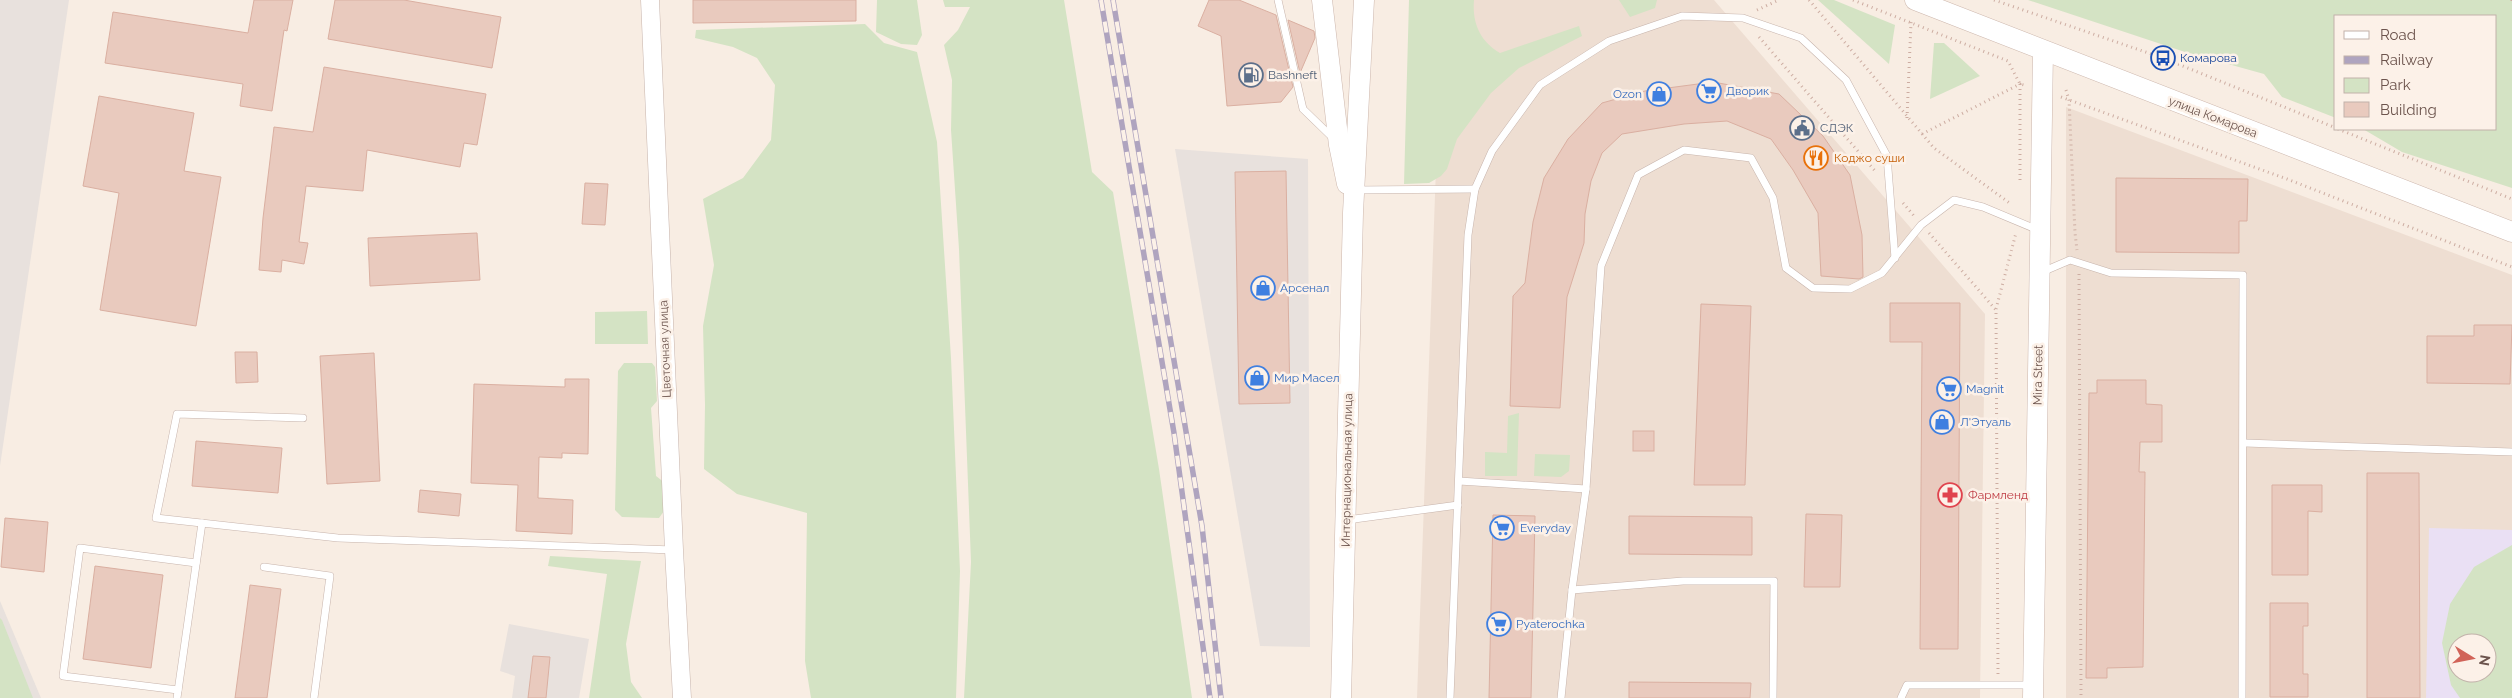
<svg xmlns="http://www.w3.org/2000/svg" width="2512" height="698" font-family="Raleway,sans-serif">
	<rect width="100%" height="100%" fill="#f8ede3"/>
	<g fill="#eeded2" fill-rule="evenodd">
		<polygon points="1442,0 1714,0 1985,314 1980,698 1417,698"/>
		<path d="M2066,107L2512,275V698H2066ZM2457,643H2487V673H2457Z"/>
	</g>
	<g fill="#e8e1dd">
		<polygon points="0,0 69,0 0,466"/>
		<polygon points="1175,149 1308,159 1310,647 1260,646"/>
		<polygon points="0,601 41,698 0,698"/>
		<polygon points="509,624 589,639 579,698 512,698 515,676 500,671"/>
	</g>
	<path fill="#eae0f4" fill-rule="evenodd" d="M2429,528L2512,530V698H2426ZM2457,643H2487V673H2457Z"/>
	<g fill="#d4e3c4" fill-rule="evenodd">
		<polygon points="877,0 917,0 922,35 917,45 901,44 876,32"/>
		<polygon points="943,0 1064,0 1092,172 1113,192 1159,469 1192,698 964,698 971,562 959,249 951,130 952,80 944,45 958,30 970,7 945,7"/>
		<path d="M1409,0H1474C1472,23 1480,41 1500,53L1579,26L1582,36L1519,68L1491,93L1457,139L1447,169L1441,176L1429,183L1404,184Z"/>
		<polygon points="1619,0 1657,0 1655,8 1630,17"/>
		<polygon points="1818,0 1834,0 1895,25 1889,64"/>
		<polygon points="2028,0 2512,0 2512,188 2402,152 2363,129 2496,129 2496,16 2336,16 2336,118 2282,97 2264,74 2185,52"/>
		<polygon points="865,24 884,43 917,52 937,142 951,358 960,571 956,698 811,698 805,661 807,513 737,494 704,469 705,405 703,326 714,265 703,199 743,178 771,140 775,85 757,58 733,47 695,38 696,30"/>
		<polygon points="1934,43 1944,43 1980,76 1930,99"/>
		<polygon points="647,311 648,344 595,344 595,312"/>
		<polygon points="624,363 652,363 655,367 657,401 651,408 656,476 665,483 664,511 659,518 622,517 615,510 618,371"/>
		<polygon points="1519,413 1517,476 1485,476 1485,452 1507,453 1508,416"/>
		<polygon points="1535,454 1570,455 1569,471 1561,477 1534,476"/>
		<path d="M2512,545V698H2460L2451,685L2442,643L2450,604L2474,567ZM2457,643H2487V673H2457Z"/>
		<polygon points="550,556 641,561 626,644 631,682 642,698 589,698 607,574 548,566"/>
		<polygon points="0,618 2,620 33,698 0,698"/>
	</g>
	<g fill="#e9cabe" stroke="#daafa1">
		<polygon points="254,0 293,0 287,31 284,30 272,111 240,106 243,84 105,63 113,12 248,33"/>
		<polygon points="335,0 404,0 501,17 492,68 328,39"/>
		<polygon points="693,0 856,0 856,21 693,23"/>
		<polygon points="1209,0 1239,0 1276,15 1293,87 1281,102 1227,106 1221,36 1198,26"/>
		<polygon points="1288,20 1314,31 1315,38 1300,73"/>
		<polygon points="324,67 486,94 477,145 464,143 460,167 367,150 363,191 306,186 299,242 308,243 304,264 282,260 281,272 259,270 263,218 274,127 313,132"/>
		<polygon points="1713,82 1779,94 1823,136 1850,175 1862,235 1863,277 1859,279 1821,276 1818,213 1793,170 1771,139 1727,121 1684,124 1622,134 1602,153 1591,181 1585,214 1584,243 1567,297 1560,408 1510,406 1513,296 1525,283 1533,222 1544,178 1568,139 1602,103 1645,91"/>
		<polygon points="99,96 194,113 184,171 221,177 196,326 100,310 119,193 83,186"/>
		<polygon points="1286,171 1290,403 1239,404 1235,172"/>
		<polygon points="2116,178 2248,179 2247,221 2239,221 2239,253 2116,252"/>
		<polygon points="585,183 608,184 605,225 582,224"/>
		<polygon points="477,233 480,280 370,286 368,238"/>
		<polygon points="1890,303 1960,303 1958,649 1920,649 1922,342 1890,342"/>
		<polygon points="1701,304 1751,306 1745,485 1694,485"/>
		<polygon points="2474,325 2512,325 2510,384 2427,383 2427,336 2474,336"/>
		<polygon points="235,352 257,352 258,382 236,383"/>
		<polygon points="374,353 380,481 327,484 320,356"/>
		<polygon points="565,379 589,379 588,454 562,453 562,458 539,457 538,498 573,500 572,534 516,531 518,485 471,483 474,384 565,387"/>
		<polygon points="2097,380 2146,380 2146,404 2162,405 2162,442 2140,442 2139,472 2145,472 2143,667 2107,668 2107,678 2086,678 2089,393 2097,393"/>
		<rect x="1633" y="431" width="21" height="20"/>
		<polygon points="196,441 282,448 278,493 192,486"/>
		<polygon points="2367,473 2419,473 2420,698 2367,698"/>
		<polygon points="2272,485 2322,485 2322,512 2308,511 2308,575 2272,575"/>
		<polygon points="420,490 461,494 459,516 418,512"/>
		<polygon points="1806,514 1842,515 1840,587 1804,587"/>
		<polygon points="1493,515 1535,516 1531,698 1489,698"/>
		<polygon points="1629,516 1752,517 1752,555 1629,554"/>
		<polygon points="5,518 48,522 44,572 1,567"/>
		<polygon points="95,566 163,575 151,668 83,659"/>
		<polygon points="250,585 281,589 267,698 235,698"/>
		<polygon points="2270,603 2308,603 2308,626 2303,626 2303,674 2308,674 2308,697 2270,697"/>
		<polygon points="533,656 550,657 546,698 528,698"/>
		<polygon points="1629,682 1751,683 1750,698 1629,698"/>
	</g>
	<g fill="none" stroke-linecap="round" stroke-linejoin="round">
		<g stroke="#c7b4ac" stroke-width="8">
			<g id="service">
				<polyline points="1278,0 1303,109 1334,139"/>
				<polyline points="1355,190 1475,189"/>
				<polyline points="2042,272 2070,260 2111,273 2243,275 2242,698"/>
				<polyline points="303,418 177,414 156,518 338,538 673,550"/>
				<polyline points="2245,443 2512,452"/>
				<polyline points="1459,481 1586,489"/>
				<polyline points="1347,520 1458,505"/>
				<polyline points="264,567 330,576 314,698"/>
				<polyline points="1572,590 1683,581 1774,581 1773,698"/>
				<polyline points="178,690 63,676 80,548 196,563"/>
				<polyline points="177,698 202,523"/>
				<polyline points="1450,698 1468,235 1475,189 1492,151 1540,85 1609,41 1682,16 1743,18 1801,38 1846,80 1887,156 1895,258"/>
				<polyline points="1561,698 1572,590 1586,489 1601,266 1638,175 1684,150 1751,158 1773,198 1786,268 1813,288 1850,289 1882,273 1921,225 1954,200 1983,207 2038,230"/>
				<polyline points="1901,698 1907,685 2032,685"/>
			</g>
		</g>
		<g stroke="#c7b4ac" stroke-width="19">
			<polyline id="tertiary" points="650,0 674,550 682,698"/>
		</g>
		<g stroke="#ccb6ac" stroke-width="21">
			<g id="secondary">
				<polyline points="1322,0 1339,145 1347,184"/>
				<polyline points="1915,0 2512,232"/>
				<polyline points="1341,698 1353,213 1364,0"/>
				<polyline points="2033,698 2043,51"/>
			</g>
		</g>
		<g stroke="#cdada2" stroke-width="3" stroke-dasharray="1 4" stroke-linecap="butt">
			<polyline points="1809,0 1934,148 2011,204"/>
			<polyline points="1853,0 2008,61 2020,84 2024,85"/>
			<polyline points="1994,0 2163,58 2336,128"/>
			<polyline points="2512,0 2512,2"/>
			<polyline points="1757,10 1779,0"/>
			<polyline points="1759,37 1876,172"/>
			<polyline points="2066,90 2069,100 2075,233 2077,250"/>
			<polyline points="2061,97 2287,179 2512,267"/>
			<polyline points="1907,118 1911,22"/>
			<polyline points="2338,129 2512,199"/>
			<polyline points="1922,134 2020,84 2020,180"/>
			<polyline points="1903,203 1915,217"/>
			<polyline points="1929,233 1996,310 1998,675"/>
			<polyline points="2079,274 2081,698"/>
			<polyline points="1996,309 2016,233"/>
		</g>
		<use href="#service" stroke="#fff" stroke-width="7"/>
		<use href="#tertiary" stroke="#fff" stroke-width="18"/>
		<use href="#secondary" stroke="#fff" stroke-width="20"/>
		<g stroke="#afa4bf" stroke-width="5.5">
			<g id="rail">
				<polyline points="1101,0 1174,433 1210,698"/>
				<polyline points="1113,0 1202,526 1221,698"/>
			</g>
		</g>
		<use href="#rail" stroke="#fcf1e8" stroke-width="4" stroke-dasharray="11" stroke-linecap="butt"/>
	</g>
	<defs>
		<g id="bus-ring" transform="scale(1.25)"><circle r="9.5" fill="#fcf1e8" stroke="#1a4fb4" stroke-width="1.5"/><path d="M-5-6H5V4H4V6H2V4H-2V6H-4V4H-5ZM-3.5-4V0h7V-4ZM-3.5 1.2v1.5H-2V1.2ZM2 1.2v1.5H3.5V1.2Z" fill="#1a4fb4"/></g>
		<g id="fuel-ring" transform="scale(1.25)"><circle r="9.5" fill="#fcf1e8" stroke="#5c6f8a" stroke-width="1.5"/><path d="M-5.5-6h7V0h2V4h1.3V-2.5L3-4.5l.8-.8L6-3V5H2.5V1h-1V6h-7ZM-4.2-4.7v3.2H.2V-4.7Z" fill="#5c6f8a"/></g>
		<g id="supermarket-ring" transform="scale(1.25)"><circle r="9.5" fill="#fcf1e8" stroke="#3f7fe0" stroke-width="1.5"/><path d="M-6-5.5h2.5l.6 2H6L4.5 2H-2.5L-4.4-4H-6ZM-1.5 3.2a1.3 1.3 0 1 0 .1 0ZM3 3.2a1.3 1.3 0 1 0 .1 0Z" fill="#3f7fe0"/></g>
		<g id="shop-ring" transform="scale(1.25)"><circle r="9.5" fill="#fcf1e8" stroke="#3f7fe0" stroke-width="1.5"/><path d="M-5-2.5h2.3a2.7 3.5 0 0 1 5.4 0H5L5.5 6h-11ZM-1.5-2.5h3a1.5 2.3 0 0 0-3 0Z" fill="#3f7fe0"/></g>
		<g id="civic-ring" transform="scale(1.25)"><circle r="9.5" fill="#fcf1e8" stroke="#5c6f8a" stroke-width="1.5"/><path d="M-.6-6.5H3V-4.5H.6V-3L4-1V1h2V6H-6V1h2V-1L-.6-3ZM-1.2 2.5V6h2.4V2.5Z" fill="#5c6f8a"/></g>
		<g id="restaurant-ring" transform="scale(1.25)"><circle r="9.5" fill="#fcf1e8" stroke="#e8710a" stroke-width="1.5"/><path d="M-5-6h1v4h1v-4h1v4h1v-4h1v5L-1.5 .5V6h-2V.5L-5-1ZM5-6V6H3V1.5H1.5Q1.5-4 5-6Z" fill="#e8710a"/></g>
		<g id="pharmacy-ring" transform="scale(1.25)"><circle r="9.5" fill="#fcf1e8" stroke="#e0444e" stroke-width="1.5"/><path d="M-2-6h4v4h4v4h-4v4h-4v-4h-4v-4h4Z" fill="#e0444e"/></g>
	</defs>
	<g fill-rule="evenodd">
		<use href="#bus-ring" x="2163" y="58"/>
		<use href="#fuel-ring" x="1251" y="75"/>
		<use href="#supermarket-ring" x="1709" y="91"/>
		<use href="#shop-ring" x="1659" y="94"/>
		<use href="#civic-ring" x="1802" y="128"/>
		<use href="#restaurant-ring" x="1816" y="158"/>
		<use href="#shop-ring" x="1263" y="288"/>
		<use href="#shop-ring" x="1257" y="378"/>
		<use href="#supermarket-ring" x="1949" y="389"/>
		<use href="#shop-ring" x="1942" y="422"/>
		<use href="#pharmacy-ring" x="1950" y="495"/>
		<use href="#supermarket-ring" x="1502" y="528"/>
		<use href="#supermarket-ring" x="1499" y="624"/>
	</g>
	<g text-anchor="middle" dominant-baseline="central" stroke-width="5" stroke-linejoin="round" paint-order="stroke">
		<g font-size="12" fill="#164399" stroke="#fcf1e8" text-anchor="start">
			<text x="2180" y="58">Комарова</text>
		</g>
		<g font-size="12" fill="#4e5e75" stroke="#fcf1e8" text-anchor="start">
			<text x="1268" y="75">Bashneft</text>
			<text x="1820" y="128">СДЭК</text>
		</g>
		<g font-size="12" fill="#366cbe" stroke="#fcf1e8" text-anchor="start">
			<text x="1726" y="91">Дворик</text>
			<text x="1642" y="94" text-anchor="end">Ozon</text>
			<text x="1280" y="288">Арсенал</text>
			<text x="1274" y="378">Мир Масел</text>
			<text x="1966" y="389">Magnit</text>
			<text x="1960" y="422">Л'Этуаль</text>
			<text x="1520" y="528">Everyday</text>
			<text x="1516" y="624">Pyaterochka</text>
		</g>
		<g font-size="12" fill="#6c544d" stroke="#fcf1e8">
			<text transform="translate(2213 117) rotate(21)">улица Комарова</text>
			<text transform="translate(665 349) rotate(-92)">Цветочная улица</text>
			<text transform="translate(2038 375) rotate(-89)">Mira Street</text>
			<text transform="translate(1347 470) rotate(-89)">Интернациональная улица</text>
		</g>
		<g font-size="12" fill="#c56008" stroke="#fcf1e8" text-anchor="start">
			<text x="1834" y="158">Коджо суши</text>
		</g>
		<g font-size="12" fill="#be3a42" stroke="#fcf1e8" text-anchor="start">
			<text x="1968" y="495">Фармленд</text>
		</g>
	</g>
	<rect x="2334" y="15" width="162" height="115" fill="#fcf1e8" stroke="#c2b2aa"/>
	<rect x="2344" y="31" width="25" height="8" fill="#ffffff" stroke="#c2b2aa"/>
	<text x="2380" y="40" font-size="15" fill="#6c544d">Road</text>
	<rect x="2344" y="56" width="25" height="8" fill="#afa4bf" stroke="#c2b2aa"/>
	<text x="2380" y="65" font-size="15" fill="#6c544d">Railway</text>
	<rect x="2344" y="78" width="25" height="15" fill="#d4e3c4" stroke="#c2b2aa"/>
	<text x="2380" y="90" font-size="15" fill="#6c544d">Park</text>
	<rect x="2344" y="102" width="25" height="15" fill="#e9cabe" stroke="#c2b2aa"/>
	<text x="2380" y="115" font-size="15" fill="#6c544d">Building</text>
	<g transform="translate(2472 658) rotate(100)"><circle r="24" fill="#fcf1e8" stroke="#c2b2aa"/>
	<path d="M0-4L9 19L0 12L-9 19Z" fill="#d16358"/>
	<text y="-8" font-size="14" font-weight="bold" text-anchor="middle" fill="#6c544d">N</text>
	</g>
</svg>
